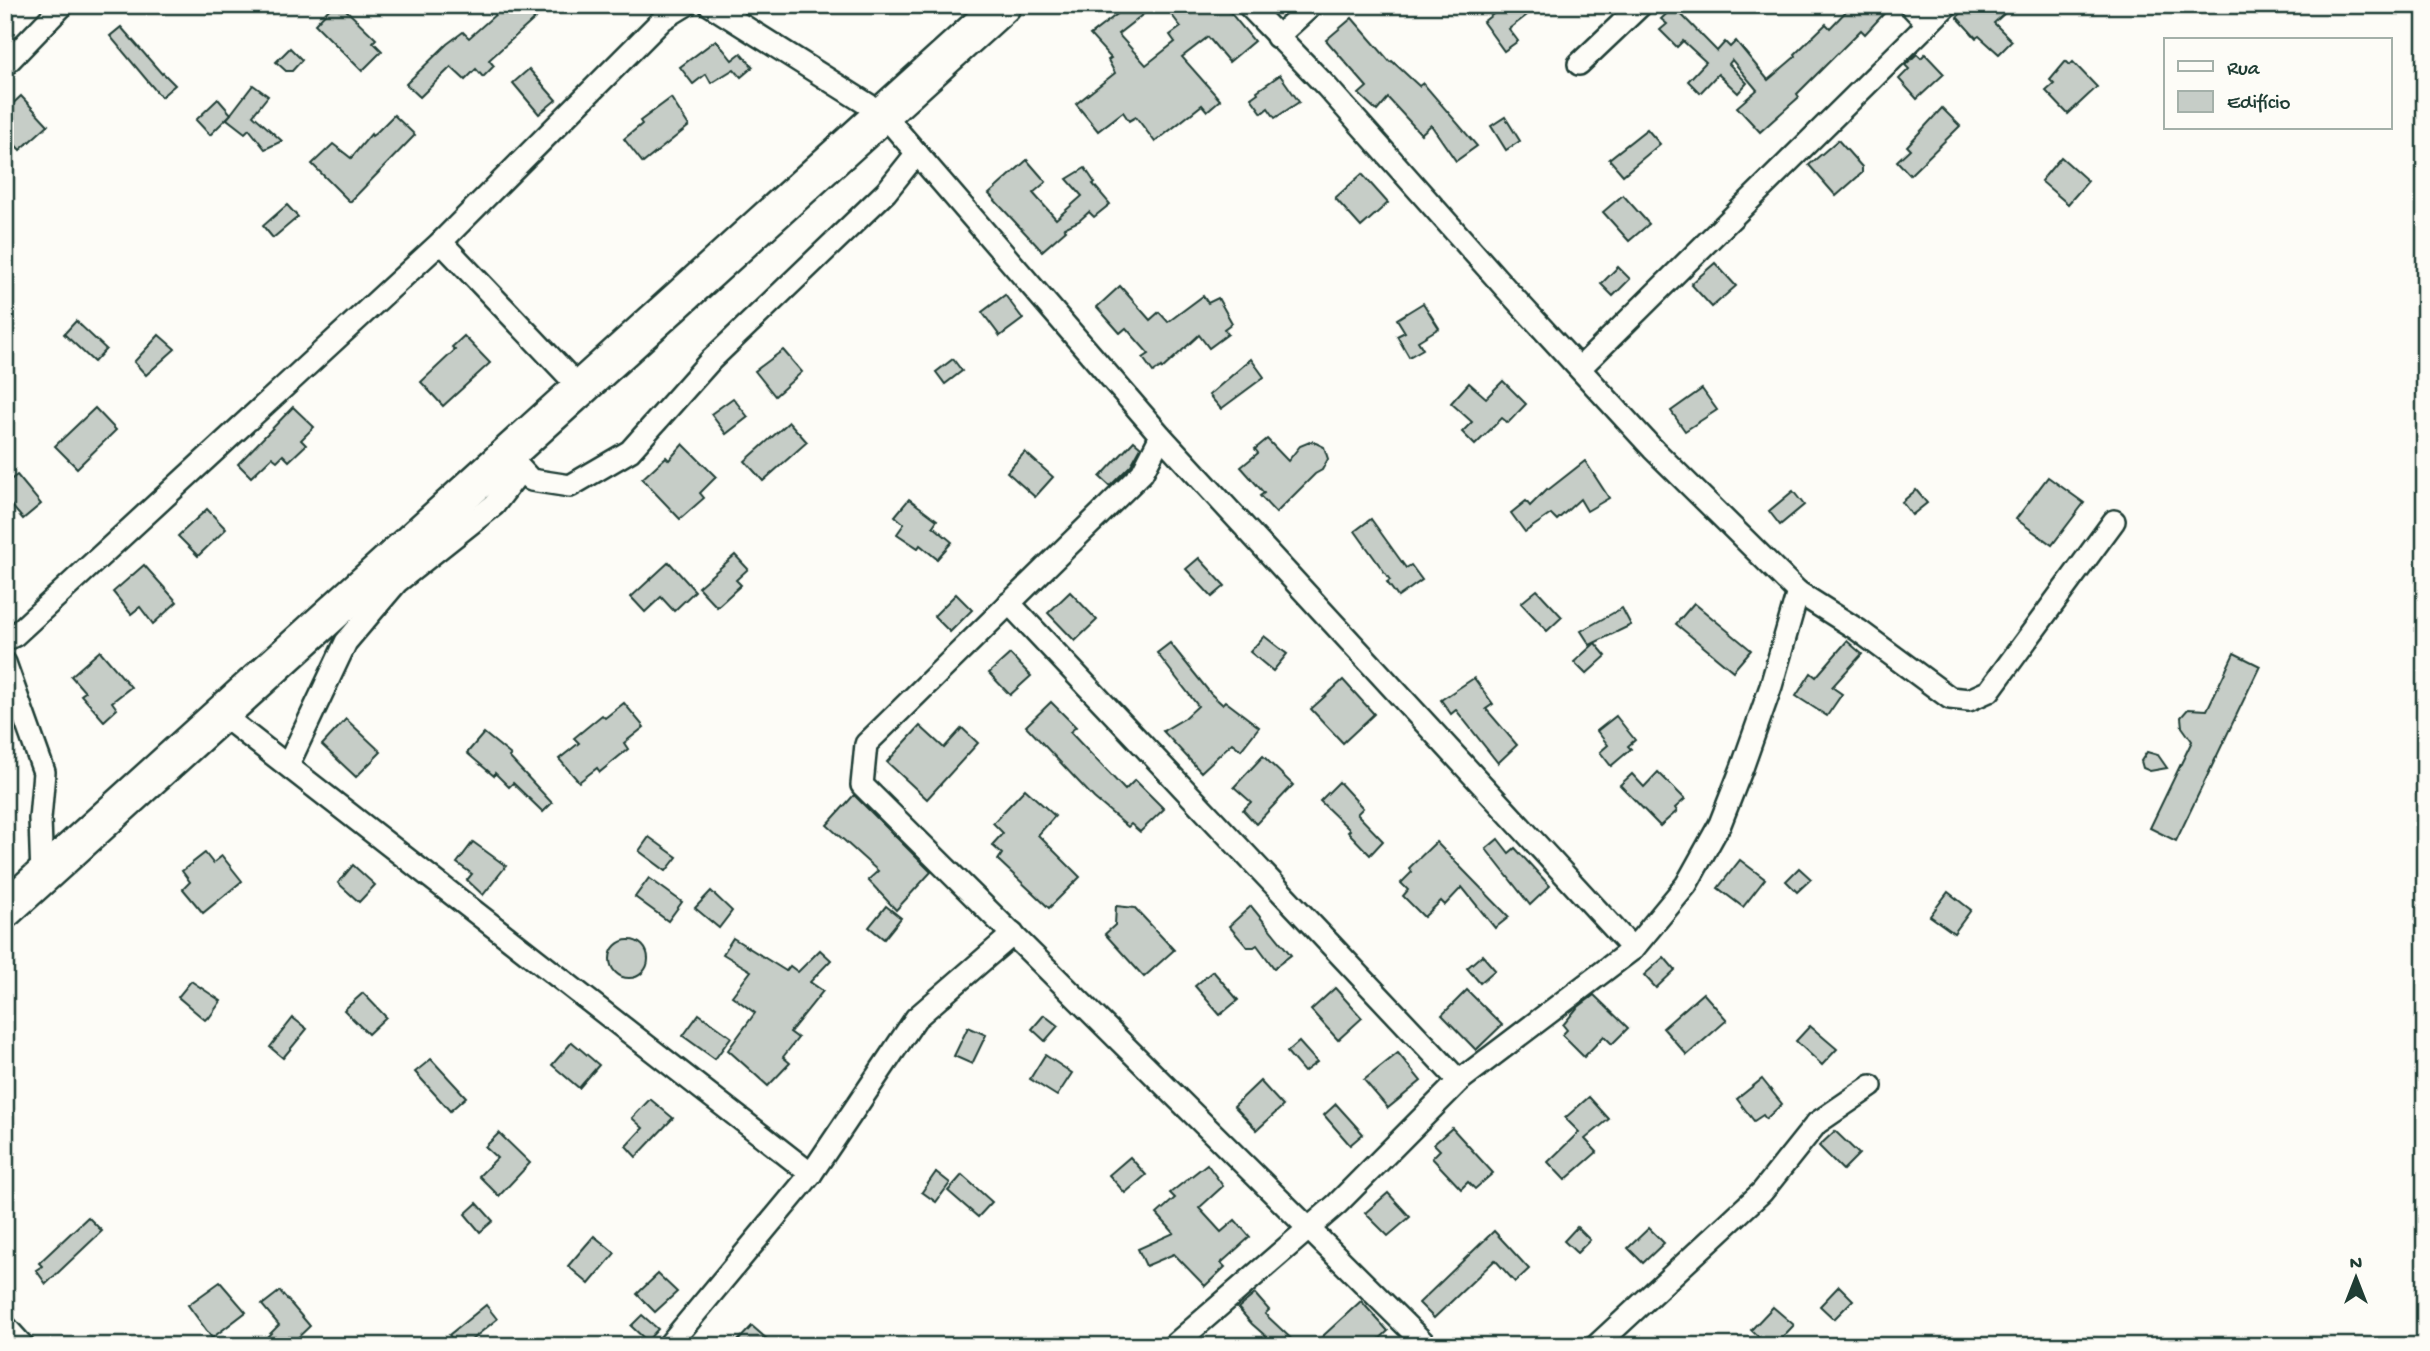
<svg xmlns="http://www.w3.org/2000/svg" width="2430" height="1351" font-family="'Gochi Hand',sans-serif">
	<rect width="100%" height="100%" fill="#fdfcf7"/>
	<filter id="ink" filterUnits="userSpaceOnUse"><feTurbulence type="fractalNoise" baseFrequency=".0143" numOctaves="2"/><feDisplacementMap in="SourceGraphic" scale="14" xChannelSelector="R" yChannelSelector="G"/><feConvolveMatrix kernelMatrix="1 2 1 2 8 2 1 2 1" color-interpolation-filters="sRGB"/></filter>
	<g filter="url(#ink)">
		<g fill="#c6cdc7" stroke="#1f3d34" stroke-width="2">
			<polygon points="333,5 341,5 376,39 373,42 382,51 362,71 315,24"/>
			<polygon points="506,5 550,5 489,60 494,66 483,77 476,69 465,80 451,67 420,97 406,84 447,44 463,32 469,38"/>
			<polygon points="1129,5 1155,5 1118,34 1146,65 1175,42 1170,35 1181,27 1164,5 1224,5 1254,41 1229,62 1208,37 1182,57 1220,100 1207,111 1202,105 1155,142 1136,117 1129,121 1123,112 1098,131 1076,104 1115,73 1108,60 1111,58 1090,35"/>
			<polygon points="1505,5 1520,5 1527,15 1509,29 1518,41 1504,51 1483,22"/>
			<polygon points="1852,5 1892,5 1865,34 1861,30 1797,94 1799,97 1760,132 1737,107 1757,90 1732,60 1729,64 1747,83 1738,93 1718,74 1700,93 1688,81 1706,62 1683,41 1677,47 1660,30 1667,24 1661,19 1674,7 1717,51 1725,42 1730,47 1736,41 1768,80 1796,56 1795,54 1826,24 1830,28"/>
			<polygon points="1971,5 1996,5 2004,14 1994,23 2012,41 1999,54 1979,36 1976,38 1957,17"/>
			<polygon points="1352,18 1390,62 1392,61 1419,86 1423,83 1477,146 1456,161 1431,125 1421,134 1388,98 1377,111 1359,94 1367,87 1326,40"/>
			<polygon points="121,27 162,74 163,73 175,85 161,97 110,36"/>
			<polygon points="716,40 732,60 741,53 753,67 741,77 734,69 711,83 706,74 693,84 680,67"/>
			<polygon points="290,48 302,60 292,71 286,71 276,62"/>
			<polygon points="1917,54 1921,58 1925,54 1944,74 1917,99 1899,79 1909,69 1905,65"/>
			<polygon points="2066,61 2070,65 2073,62 2097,87 2068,114 2046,91 2054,84 2050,80"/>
			<polygon points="529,69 556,100 539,114 513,83"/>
			<polygon points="1280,75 1299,102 1275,118 1268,108 1262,113 1251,98 1258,93 1257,91"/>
			<polygon points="253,85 268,96 253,115 282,141 265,149 249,129 245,133 227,119"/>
			<polygon points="21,96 48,125 20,150 5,134 5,111"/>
			<polygon points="671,98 689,126 643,163 624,139 642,124 640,121"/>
			<polygon points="218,99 231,114 210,135 196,120"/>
			<polygon points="1942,108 1960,126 1910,175 1897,161 1910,149 1907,146"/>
			<polygon points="394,115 415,135 350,202 312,164 333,144 351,158 371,134 372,136 376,133"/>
			<polygon points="1505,117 1520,141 1506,150 1491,126"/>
			<polygon points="1647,129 1660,144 1623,175 1609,159"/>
			<polygon points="1838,140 1862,167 1862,173 1836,196 1809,165"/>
			<polygon points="2061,157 2088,181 2068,204 2041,181"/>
			<polygon points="1027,160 1046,182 1033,193 1056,219 1082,196 1067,179 1085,168 1095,183 1093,184 1110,204 1094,217 1089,212 1079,221 1064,228 1066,230 1042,251 989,194"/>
			<polygon points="1362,174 1388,203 1361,227 1335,198"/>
			<polygon points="1623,195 1649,224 1629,241 1603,212"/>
			<polygon points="287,205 298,217 273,238 263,226"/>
			<polygon points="1715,263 1736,286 1712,307 1691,284"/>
			<polygon points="1618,267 1630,279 1613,296 1601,284"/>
			<polygon points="1120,286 1150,320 1159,312 1168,322 1203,296 1208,303 1218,298 1232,323 1224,329 1228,334 1209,348 1199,335 1162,369 1161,367 1153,372 1143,358 1149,354 1126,328 1120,333 1097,307"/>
			<polygon points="1005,295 1023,319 1000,336 982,312"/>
			<polygon points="1423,303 1439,328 1418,341 1423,349 1409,357 1397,336 1405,332 1397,319"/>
			<polygon points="76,321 106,349 94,362 64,334"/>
			<polygon points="159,335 175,349 146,375 134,362"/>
			<polygon points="464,336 490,363 443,406 421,382 455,350 452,347"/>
			<polygon points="783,350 802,372 775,396 755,371"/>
			<polygon points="953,359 962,371 945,384 936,372"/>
			<polygon points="1251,359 1264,377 1221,409 1209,395"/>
			<polygon points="1503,381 1526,404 1508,423 1502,418 1475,445 1462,432 1472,422 1451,403 1469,383 1486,398"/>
			<polygon points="1702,389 1717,410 1685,431 1671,411"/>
			<polygon points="733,398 748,417 726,434 711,414"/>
			<polygon points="293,407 314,427 301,440 306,445 289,461 283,455 277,461 272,457 251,477 238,464"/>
			<polygon points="95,408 116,430 77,468 55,446"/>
			<polygon points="789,422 807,442 763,481 745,461"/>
			<polygon points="1267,439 1288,461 1300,446 1312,441 1324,447 1328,459 1322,470 1315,474 1276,513 1260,496 1264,493 1241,467 1258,453 1255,449"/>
			<polygon points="1134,441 1141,447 1131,465 1110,486 1100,477"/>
			<polygon points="683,444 716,477 700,493 704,498 680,519 642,479 666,457 669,460"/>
			<polygon points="1025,452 1053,477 1035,497 1007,472"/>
			<polygon points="1585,461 1609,498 1587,511 1580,499 1557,520 1551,514 1525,532 1511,513 1526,501 1530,506 1547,489 1548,490"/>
			<polygon points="17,475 41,504 23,519 5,498 5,484"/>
			<polygon points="2048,477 2084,503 2052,545 2016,519"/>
			<polygon points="1916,490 1927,503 1912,515 1902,502"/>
			<polygon points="1793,491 1804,505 1780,525 1769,511"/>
			<polygon points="909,499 937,520 933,526 952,542 937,559 920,545 918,548 897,534 904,524 895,516"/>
			<polygon points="207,509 226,529 198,556 178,536"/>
			<polygon points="1371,519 1406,568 1411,565 1422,580 1398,597 1387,582 1390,580 1355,531"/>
			<polygon points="735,555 748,569 736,580 741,585 717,607 698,587"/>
			<polygon points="1199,558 1225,586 1212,597 1186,569"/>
			<polygon points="669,562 695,591 674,611 661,597 645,612 631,597"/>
			<polygon points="144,565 177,602 153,624 140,607 131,614 113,592"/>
			<polygon points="1537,590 1562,617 1547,631 1521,603"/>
			<polygon points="1070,592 1097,620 1075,641 1048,613"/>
			<polygon points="956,594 972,610 950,632 934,616"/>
			<polygon points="1694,603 1751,650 1733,671 1676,624"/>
			<polygon points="1622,608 1631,625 1590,645 1581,631"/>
			<polygon points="1264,636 1287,654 1273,671 1250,652"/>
			<polygon points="1847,641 1862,654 1832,687 1842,694 1827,716 1796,696 1811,673 1816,677"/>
			<polygon points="1170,643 1211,694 1222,704 1225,701 1259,727 1241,750 1232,743 1201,772 1163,731 1185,718 1198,706 1157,653"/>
			<polygon points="1595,643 1606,656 1586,674 1574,662"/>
			<polygon points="100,651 131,687 112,702 117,709 104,721 81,695 85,692 71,676"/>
			<polygon points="2234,653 2260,666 2176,841 2150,828 2192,741 2182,727 2181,717 2188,709 2207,710"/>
			<polygon points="1010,654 1031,676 1010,695 989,673"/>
			<polygon points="1474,678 1493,704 1486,709 1517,745 1498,763 1456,710 1451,714 1441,700"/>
			<polygon points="1343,680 1374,714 1343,743 1311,709"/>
			<polygon points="1051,702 1076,727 1070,732 1125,790 1135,780 1164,809 1140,832 1131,824 1128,827 1094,798 1026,726"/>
			<polygon points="624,703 644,727 624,743 628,749 600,772 597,768 579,782 559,759 579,743 574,738 602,715 605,718"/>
			<polygon points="1616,716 1635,740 1628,746 1631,749 1611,766 1600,752 1608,745 1597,731"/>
			<polygon points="346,719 381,752 356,777 322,745"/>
			<polygon points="920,726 944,748 962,728 978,743 927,799 887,762"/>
			<polygon points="484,733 511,755 509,757 552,803 543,812 513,783 509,787 495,773 494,776 467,753"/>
			<polygon points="2147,752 2158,755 2167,768 2150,771 2143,768 2141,761"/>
			<polygon points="1263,756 1293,785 1256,824 1243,810 1251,802 1234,787"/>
			<polygon points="1658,772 1685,799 1675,808 1677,811 1660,826 1620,785 1632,774 1644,787"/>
			<polygon points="1339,782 1363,808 1357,814 1383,841 1370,855 1348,832 1350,830 1320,801"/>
			<polygon points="1025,789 1055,816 1038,835 1080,877 1049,908 998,860 1002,854 992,845 1003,833 993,823"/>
			<polygon points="854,795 931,872 896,910 868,880 878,871 827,825"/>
			<polygon points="649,837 677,857 666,871 639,851"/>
			<polygon points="1498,839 1509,853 1515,848 1550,886 1530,905 1486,849"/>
			<polygon points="473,842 506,866 483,895 467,880 472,874 457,863"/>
			<polygon points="1436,842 1471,878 1509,917 1495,928 1462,887 1445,905 1441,901 1424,917 1403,896 1408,890 1401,883 1412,872 1409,868"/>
			<polygon points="205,853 213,863 222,856 242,881 203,913 183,889 190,882 182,871"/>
			<polygon points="1740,860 1765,879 1743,907 1718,888"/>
			<polygon points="353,865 375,885 359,902 338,883"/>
			<polygon points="1799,868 1811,879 1797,892 1786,881"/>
			<polygon points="649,878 682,902 668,921 635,897"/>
			<polygon points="711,891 732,911 719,928 695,908"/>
			<polygon points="1948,892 1971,910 1954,933 1930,916"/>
			<polygon points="886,906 901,918 884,939 869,927"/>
			<polygon points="1116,906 1135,908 1174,950 1144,977 1105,934 1115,925"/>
			<polygon points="1251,906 1291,955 1274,968 1257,945 1254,947 1247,947 1229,926"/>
			<polygon points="733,938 786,971 790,966 798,972 820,950 831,960 810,982 823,991 790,1032 798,1038 783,1057 790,1063 768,1086 728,1050 755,1013 732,996 751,971 723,954"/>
			<circle cx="629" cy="959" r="19"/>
			<polygon points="1482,955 1495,970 1480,983 1467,968"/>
			<polygon points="1664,957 1675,970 1656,988 1644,975"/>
			<polygon points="1213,971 1238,1000 1220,1015 1195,986"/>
			<polygon points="191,981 221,1001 209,1018 208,1017 205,1020 178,997"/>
			<polygon points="1335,988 1362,1018 1338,1040 1311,1010"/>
			<polygon points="1467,990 1502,1025 1476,1050 1442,1015"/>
			<polygon points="363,993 386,1017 368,1034 344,1010"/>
			<polygon points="1703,993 1727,1020 1687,1055 1663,1028"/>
			<polygon points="1594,995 1628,1028 1612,1044 1604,1036 1584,1057 1562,1035 1567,1030 1563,1025 1577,1008"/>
			<polygon points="699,1014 731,1037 715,1059 683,1036"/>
			<polygon points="1044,1015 1058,1026 1045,1041 1032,1029"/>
			<polygon points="293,1018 307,1029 283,1058 270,1047"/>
			<polygon points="1810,1026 1837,1049 1822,1065 1796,1041"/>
			<polygon points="968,1027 986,1035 972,1064 954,1056"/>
			<polygon points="572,1042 599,1065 579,1088 552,1065"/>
			<polygon points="1299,1042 1317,1062 1304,1072 1287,1052"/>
			<polygon points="1398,1053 1421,1081 1388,1108 1364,1080"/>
			<polygon points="1045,1055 1072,1073 1057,1096 1030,1079"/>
			<polygon points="431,1059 466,1097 450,1111 415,1072"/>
			<polygon points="1762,1079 1782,1104 1766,1119 1763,1115 1754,1121 1737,1099"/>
			<polygon points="1260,1081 1283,1106 1257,1130 1234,1106"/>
			<polygon points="1589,1097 1609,1119 1585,1139 1597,1152 1565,1180 1548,1162 1579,1132 1565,1118"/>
			<polygon points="650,1099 673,1118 636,1157 626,1146 643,1128 632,1118"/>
			<polygon points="1336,1104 1363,1134 1350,1145 1324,1115"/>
			<polygon points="1452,1128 1493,1173 1475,1189 1468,1182 1461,1189 1432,1158 1440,1150 1434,1144"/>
			<polygon points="1835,1131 1859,1154 1843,1170 1819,1146"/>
			<polygon points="499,1133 530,1163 499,1196 479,1176 497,1158 485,1147"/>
			<polygon points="1130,1157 1146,1175 1125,1193 1109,1175"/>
			<polygon points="1207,1164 1223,1186 1199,1208 1221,1232 1235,1220 1250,1237 1221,1263 1225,1267 1205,1286 1174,1254 1146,1266 1138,1249 1174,1233 1157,1214 1175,1198 1170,1193"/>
			<polygon points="936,1172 950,1183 936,1202 922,1192"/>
			<polygon points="962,1175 992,1202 978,1217 948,1191"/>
			<polygon points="1388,1193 1410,1217 1388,1236 1365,1213"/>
			<polygon points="477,1203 493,1221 480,1232 465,1214"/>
			<polygon points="88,1217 102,1231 46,1284 36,1270 42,1266 39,1263"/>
			<polygon points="1577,1227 1590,1240 1577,1253 1564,1241"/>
			<polygon points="1649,1228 1664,1243 1643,1263 1628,1248"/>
			<polygon points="1494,1231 1529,1269 1515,1282 1495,1260 1434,1318 1419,1303"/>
			<polygon points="594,1236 615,1253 589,1284 568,1266"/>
			<polygon points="658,1274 677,1292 655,1312 637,1294"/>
			<polygon points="220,1282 246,1312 212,1338 188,1305"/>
			<polygon points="1839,1286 1853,1300 1834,1319 1820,1306"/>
			<polygon points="280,1291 310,1326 289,1346 258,1346 279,1325 262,1305"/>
			<polygon points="1255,1294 1269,1310 1265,1314 1299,1346 1277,1346 1252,1324 1238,1308"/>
			<polygon points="1361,1301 1388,1331 1372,1346 1312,1346"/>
			<polygon points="486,1305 497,1319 464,1346 458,1346 449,1335"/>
			<polygon points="1773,1307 1794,1325 1774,1346 1768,1346 1751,1330"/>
			<polygon points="642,1315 658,1329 647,1341 631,1326"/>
			<polygon points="752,1326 775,1346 733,1346"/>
		</g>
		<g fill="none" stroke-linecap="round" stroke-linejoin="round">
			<g stroke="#1f3d34" stroke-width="26">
				<g id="minor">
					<polyline points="710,5 883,114 1161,436 1633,949"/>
					<polyline points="1248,5 1327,87 1507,290 1653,449 1798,592 1858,630 1950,698 1969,700 1989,691 2114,521"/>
					<polyline points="1910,5 1928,24"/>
					<polyline points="1277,37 1312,5"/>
					<polyline points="1579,64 1641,5"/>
					<polyline points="5,65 63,5"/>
					<polyline points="441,242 580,388"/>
					<polyline points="1580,368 1947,5"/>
					<polyline points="1161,436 1142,473 866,744 862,785 1427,1346"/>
					<polyline points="507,454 531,480 570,486 630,451 711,360 886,192 917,153"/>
					<polyline points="1009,603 1459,1081"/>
					<polyline points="5,640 15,635 441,242 663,19 686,5"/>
					<polyline points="5,663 44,772 40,819 42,877"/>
					<polyline points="221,714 811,1174"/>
					<polyline points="288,765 346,642 397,582 494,505 521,470"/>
					<polyline points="5,1326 23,1346"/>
					<polyline points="668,1346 811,1174 916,1018 1013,934"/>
					<polyline points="1173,1346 1337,1204 1459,1081 1633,949 1686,885 1720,824 1742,768 1771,686 1798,592"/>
					<polyline points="1596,1346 1762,1192 1817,1123 1871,1086"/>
				</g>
			</g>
			<g stroke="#1f3d34" stroke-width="40">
				<polyline id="trunk" points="5,910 1003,5"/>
			</g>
			<use href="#minor" stroke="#fdfcf7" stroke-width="21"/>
			<use href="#trunk" stroke="#fdfcf7" stroke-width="35"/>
		</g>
	</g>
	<rect width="2430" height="1351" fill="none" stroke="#fdfcf7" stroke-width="28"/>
	<rect x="14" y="14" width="2402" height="1323" fill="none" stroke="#1f3d34" stroke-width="2.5" filter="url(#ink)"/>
	<rect x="2164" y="38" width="228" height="91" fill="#fdfcf7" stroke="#a4b0a9" stroke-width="2"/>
	<rect x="2178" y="61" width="35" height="10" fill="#fdfcf7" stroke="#a4b0a9" stroke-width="2"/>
	<text x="2227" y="74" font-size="21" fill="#1f3d34">Rua</text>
	<rect x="2178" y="91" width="35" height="21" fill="#c6cdc7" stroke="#a4b0a9" stroke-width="2"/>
	<text x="2227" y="108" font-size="21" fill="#1f3d34">Edifício</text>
	<g transform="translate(2356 1278)" stroke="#fdfcf7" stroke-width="5" paint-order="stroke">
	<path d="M0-5L12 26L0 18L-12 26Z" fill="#1f3d34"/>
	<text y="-10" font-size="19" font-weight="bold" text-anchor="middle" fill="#1f3d34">N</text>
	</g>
</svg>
